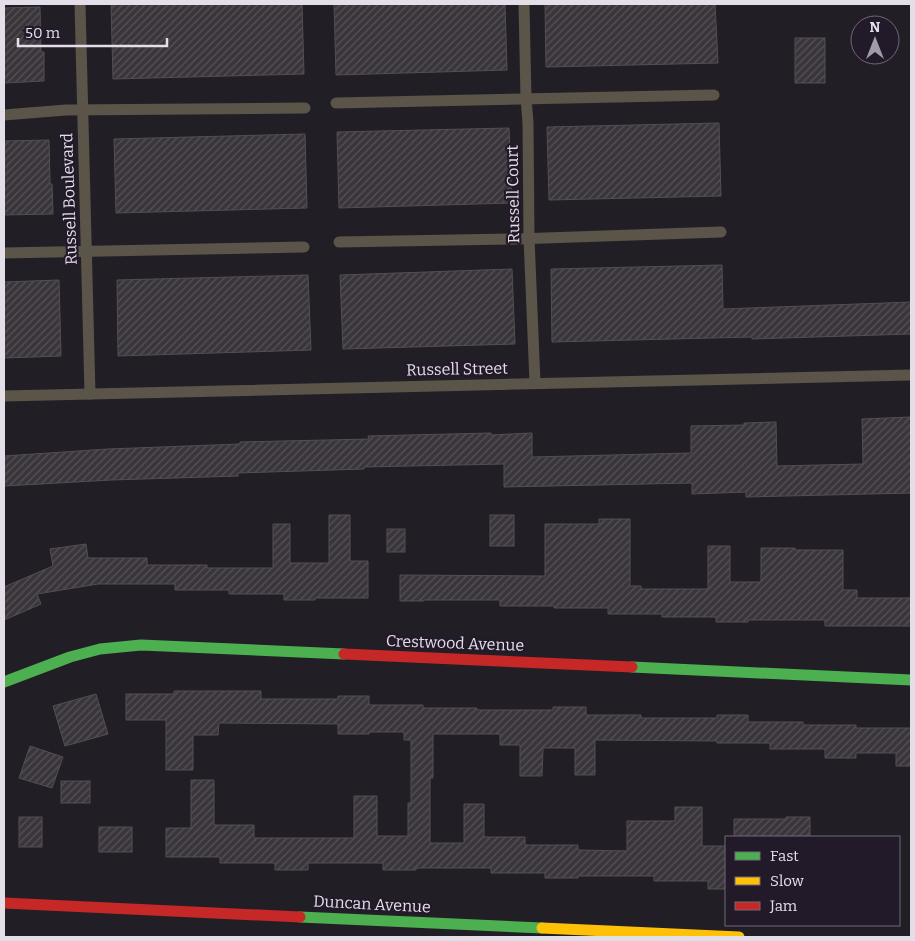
<svg xmlns="http://www.w3.org/2000/svg" width="915" height="941" font-family="Bitter,serif">
	<defs>
		<pattern id="building-hatch" width="6" height="6" patternUnits="userSpaceOnUse" patternTransform="scale(1.25)"><rect width="6" height="6" fill="#3a353b"/><path d="M-1 1l2-2M0 6l6-6M5 7l2-2" fill="none" stroke="#565257"/></pattern>
	</defs>
	<rect width="100%" height="100%" fill="#221e26"/>
	<g fill="url(#building-hatch)" stroke="#544e54">
		<polygon points="111,4 302,4 304,74 113,79"/>
		<polygon points="334,4 505,4 507,70 336,75"/>
		<polygon points="545,4 715,4 718,63 546,67"/>
		<polygon points="40,7 41,52 44,52 44,81 4,83 4,8"/>
		<rect x="795" y="38" width="30" height="45"/>
		<polygon points="719,123 721,196 549,200 547,127"/>
		<polygon points="509,128 512,203 339,208 337,132"/>
		<polygon points="305,134 307,208 116,213 114,139"/>
		<polygon points="49,140 50,184 52,184 53,214 4,215 4,141"/>
		<polygon points="722,265 723,309 911,302 911,334 752,339 752,337 552,342 551,269"/>
		<polygon points="512,269 515,344 343,349 340,275"/>
		<polygon points="308,275 311,350 118,356 117,280"/>
		<polygon points="59,280 61,356 4,358 4,282"/>
		<polygon points="911,417 911,493 746,497 746,492 692,494 692,483 504,487 504,464 364,467 364,469 238,473 238,476 111,480 4,486 4,456 108,449 240,444 240,442 369,439 368,436 491,433 491,435 532,433 532,457 691,453 691,426 744,425 744,423 776,422 777,466 863,464 862,419"/>
		<polygon points="329,515 350,515 350,561 368,561 368,598 315,598 315,600 284,600 284,594 229,594 229,590 175,590 175,584 98,584 37,594 41,604 4,620 4,587 53,566 50,549 86,544 88,558 147,558 147,565 207,565 207,568 273,568 273,524 290,524 290,563 329,563"/>
		<rect x="490" y="515" width="24" height="31"/>
		<polygon points="599,519 630,519 630,586 641,586 641,589 708,589 708,546 730,546 730,582 761,582 761,548 795,548 795,550 843,550 843,590 857,590 857,598 911,598 911,626 825,626 825,620 748,620 748,622 716,622 716,617 662,617 662,614 608,614 608,608 554,608 554,606 500,606 500,600 424,600 424,601 400,601 400,575 545,576 545,524 599,524"/>
		<rect x="387" y="529" width="18" height="23"/>
		<polygon points="174,691 261,691 261,699 338,699 338,696 369,696 369,705 423,705 423,708 477,708 477,710 553,710 553,707 586,707 586,715 641,715 641,718 717,718 717,715 748,715 748,722 803,722 803,725 856,725 856,728 911,728 911,766 896,766 896,753 856,753 856,758 825,758 825,749 770,749 770,743 717,743 717,741 595,740 595,775 575,775 575,748 543,748 542,776 520,776 520,745 500,745 500,734 433,734 433,778 430,778 430,843 464,843 464,804 484,804 484,837 525,837 525,845 578,845 578,850 627,851 627,821 675,821 675,807 702,807 702,846 726,846 726,889 708,889 708,881 654,881 654,876 578,876 578,878 545,878 545,873 491,873 491,868 416,868 416,870 383,870 383,863 308,863 308,870 275,870 275,863 220,863 220,857 166,857 166,828 191,828 191,780 214,780 214,825 254,825 254,838 354,838 354,796 377,796 377,836 408,836 408,803 411,803 411,740 404,740 404,732 369,732 369,734 338,734 338,724 219,723 218,735 193,735 193,770 166,770 166,720 126,720 126,694 174,694"/>
		<polygon points="96,694 108,734 65,746 53,706"/>
		<polygon points="30,746 63,757 52,788 19,778"/>
		<rect x="61" y="781" width="29" height="22"/>
		<rect x="19" y="817" width="23" height="30"/>
		<polygon points="786,817 810,817 810,837 734,837 734,819 786,819"/>
		<rect x="99" y="827" width="33" height="25"/>
	</g>
	<g fill="none" stroke-linecap="round" stroke-linejoin="round">
		<g stroke="#5b5449" stroke-width="11">
			<polyline points="80,4 90,394"/>
			<polyline points="524,4 526,98 528,123 529,238 535,383"/>
			<polyline points="336,103 714,95"/>
			<polyline points="4,115 66,110 305,108"/>
			<polyline points="339,242 516,239 721,232"/>
			<polyline points="4,253 304,247"/>
			<polyline points="4,396 911,375"/>
		</g>
		<g stroke="#4caf50" stroke-width="11">
			<polyline points="632,667 911,680"/>
			<polyline points="4,682 70,657 100,649 141,645 344,654"/>
			<polyline points="300,917 542,928"/>
		</g>
		<polyline stroke="#ffc107" stroke-width="11" points="542,928 739,937"/>
		<g stroke="#c62828" stroke-width="11">
			<polyline points="344,654 632,667"/>
			<polyline points="4,903 300,917"/>
		</g>
	</g>
	<g text-anchor="middle" dominant-baseline="central" stroke-width="4.5" stroke-linejoin="round" paint-order="stroke">
		<g font-size="16" fill="#e4dee9" stroke="#231a29">
			<text transform="translate(513 194) rotate(-91)">Russell Court</text>
			<text transform="translate(69 199) rotate(-92)">Russell Boulevard</text>
			<text transform="translate(457 369) rotate(-1)">Russell Street</text>
			<text transform="translate(455 643) rotate(2)">Crestwood Avenue</text>
			<text transform="translate(372 904) rotate(3)">Duncan Avenue</text>
		</g>
	</g>
	<rect width="915" height="941" fill="none" stroke="#e4dee9" stroke-width="10"/>
	<rect x="725" y="836" width="175" height="90" fill="#231a29" stroke="#706876"/>
	<rect x="735" y="852" width="25" height="8" fill="#4caf50" stroke="#706876"/>
	<text x="770" y="861" font-size="15" fill="#e4dee9">Fast</text>
	<rect x="735" y="877" width="25" height="8" fill="#ffc107" stroke="#706876"/>
	<text x="770" y="886" font-size="15" fill="#e4dee9">Slow</text>
	<rect x="735" y="902" width="25" height="8" fill="#c62828" stroke="#706876"/>
	<text x="770" y="911" font-size="15" fill="#e4dee9">Jam</text>
	<g transform="translate(875 40)"><circle r="24" fill="#231a29" stroke="#706876"/>
	<path d="M0-4L9 19L0 12L-9 19Z" fill="#a09ba5"/>
	<text y="-8" font-size="14" font-weight="bold" text-anchor="middle" fill="#e4dee9">N</text>
	</g>
	<path d="M18 38v8h149v-8" fill="none" stroke="#e4dee9" stroke-width="2.5"/>
	<text x="25" y="38" font-size="15" fill="#e4dee9" stroke="#231a29" stroke-width="4" paint-order="stroke">50 m</text>
</svg>
